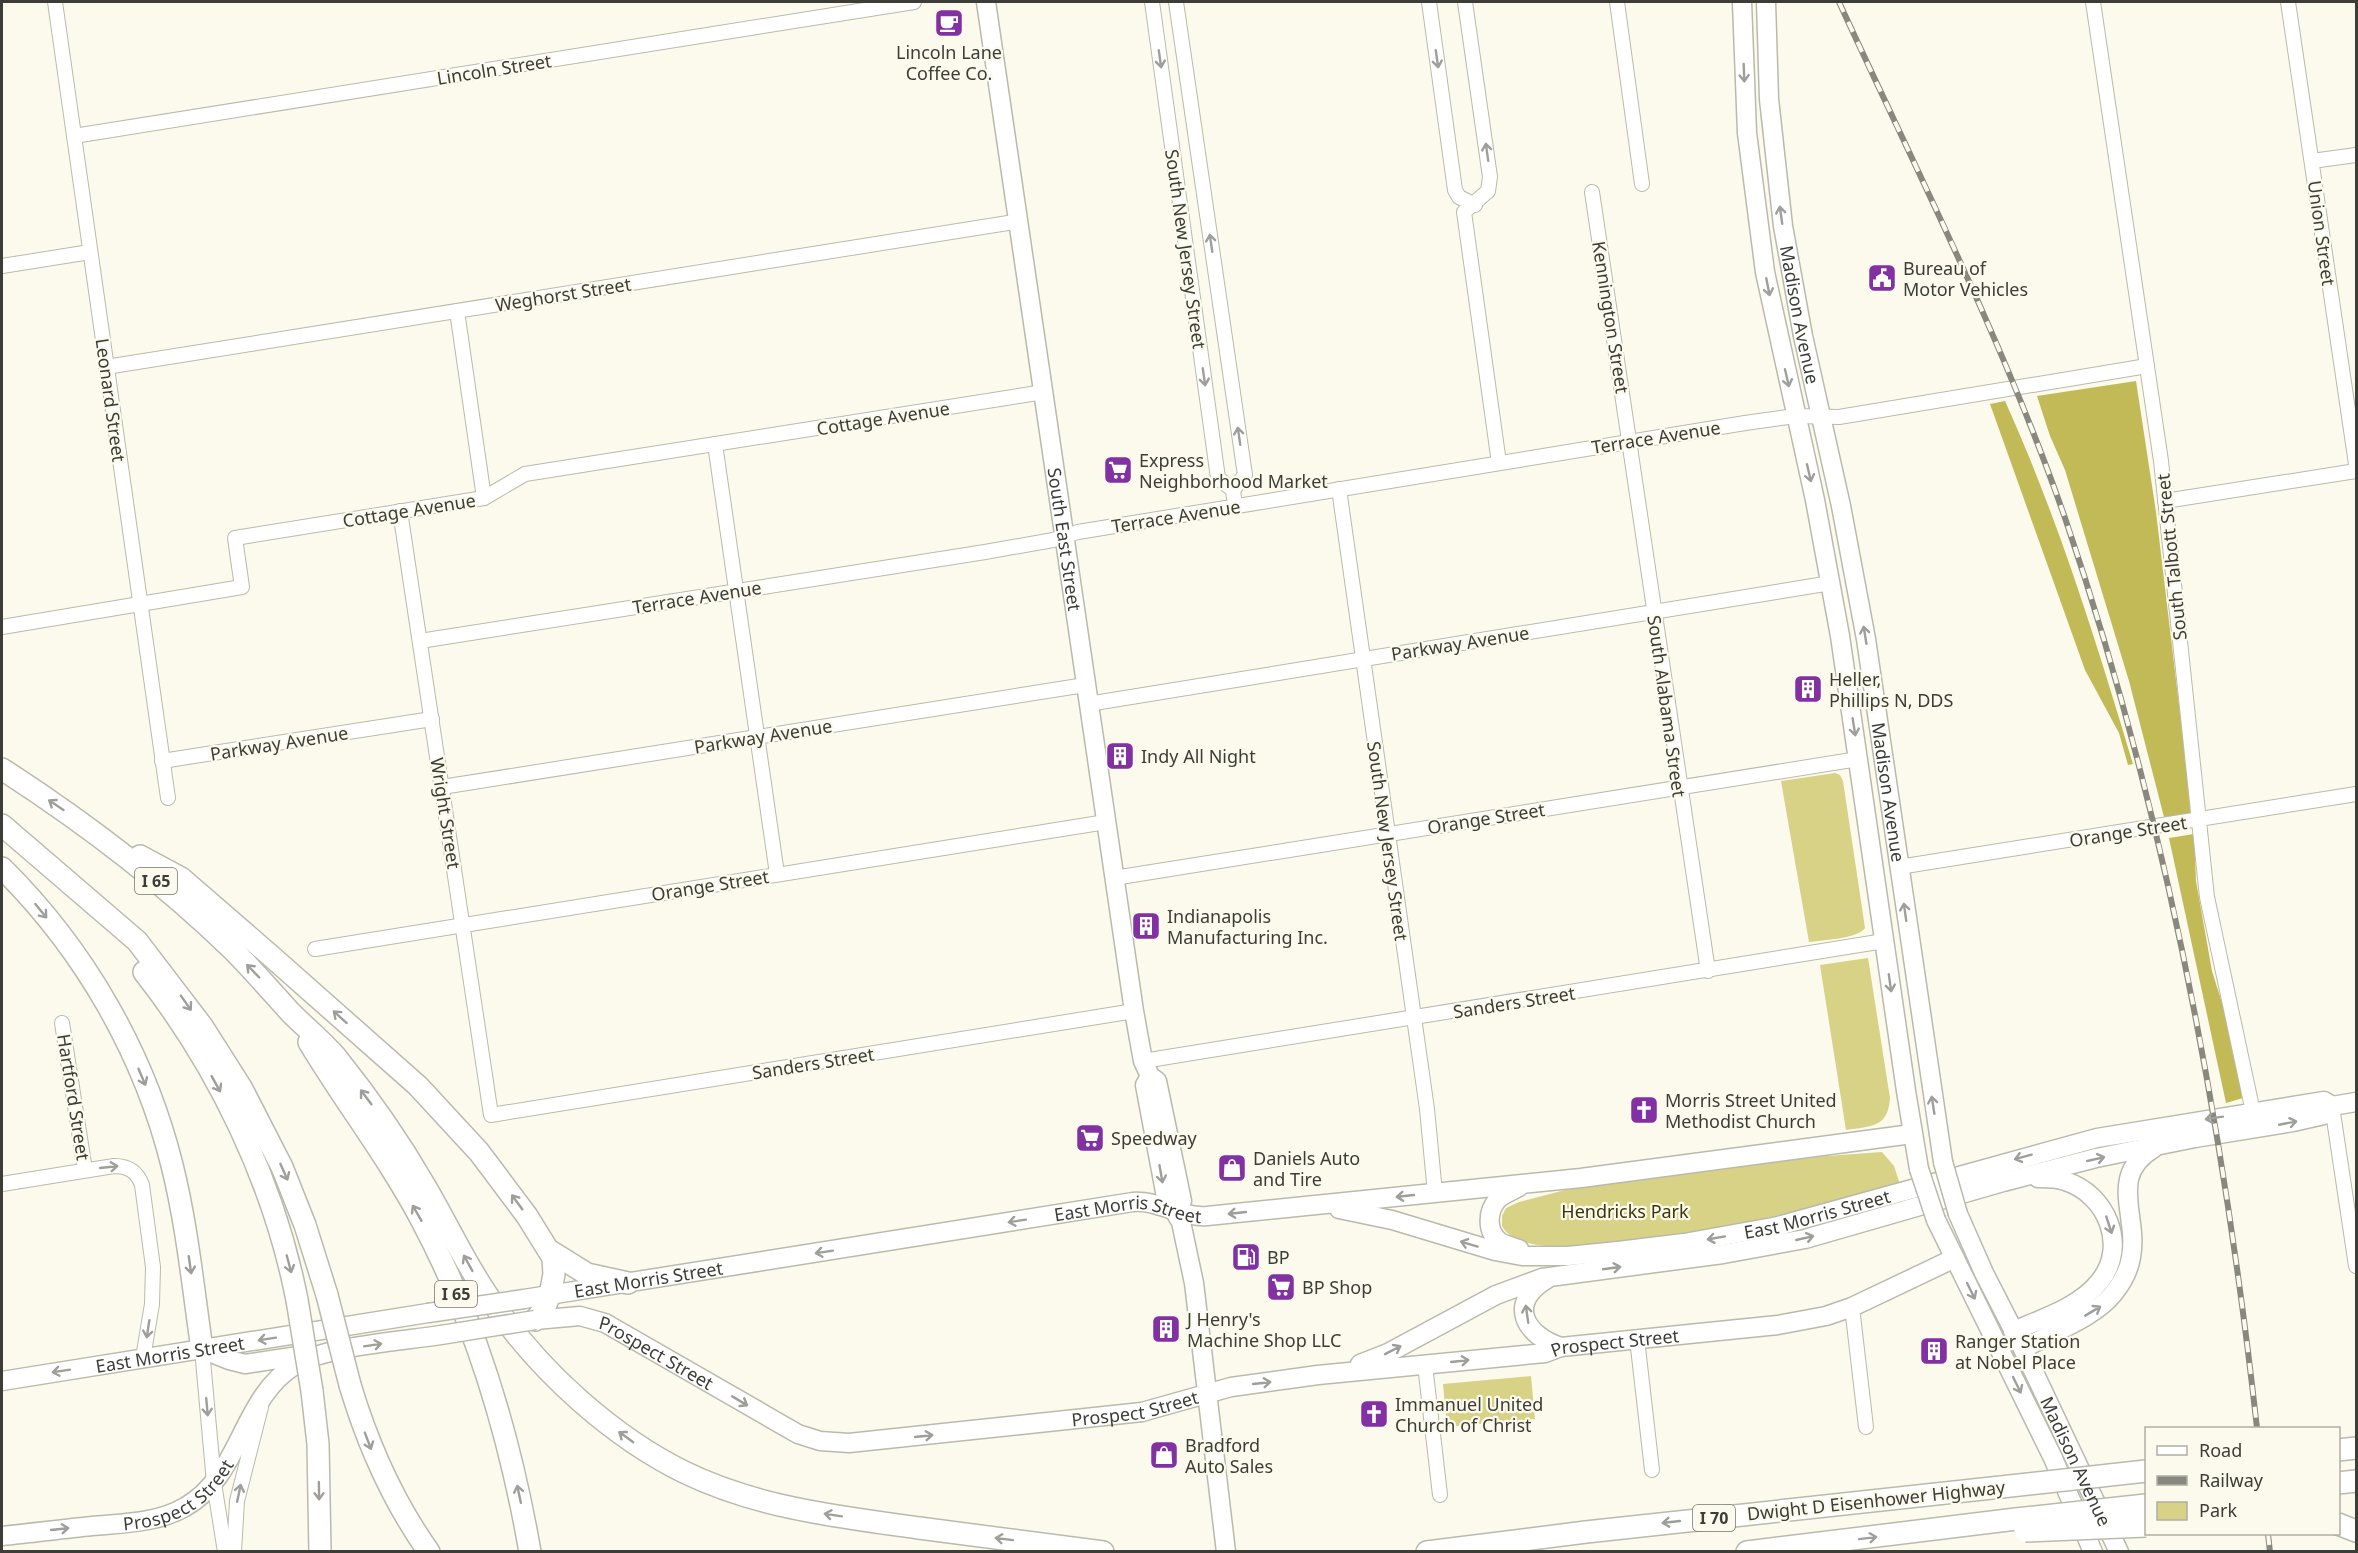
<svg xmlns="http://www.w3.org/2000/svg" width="2358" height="1553" font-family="'Noto Sans',sans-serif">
	<rect width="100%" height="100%" fill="#fbfaec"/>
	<g fill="#d7d286">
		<path d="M1835,773L1840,775L1843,781L1865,928C1857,939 1823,940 1809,942L1781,781Z"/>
		<path d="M1868,958L1890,1098C1888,1128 1871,1126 1846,1130L1820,965Z"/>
		<path d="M1882,1152L1894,1166L1900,1184L1826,1205L1719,1229L1565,1248C1546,1246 1512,1245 1502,1226V1216L1506,1208L1519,1202L1565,1190L1813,1157Z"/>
		<polygon points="1531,1376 1535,1419 1447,1427 1443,1384"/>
	</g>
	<g fill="#c2ba56">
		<polygon points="2136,381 2156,512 2192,815 2165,821 2129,681 2065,470 2050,436 2037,396"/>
		<path d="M2005,401C2058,518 2096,641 2133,764L2128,765L2119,733L2085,670L1990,404Z"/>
		<polygon points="2194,834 2196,881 2212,971 2227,1019 2243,1098 2226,1103 2169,838"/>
	</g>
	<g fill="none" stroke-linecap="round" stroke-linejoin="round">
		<g stroke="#babaac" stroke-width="16">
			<g id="minor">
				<polyline points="55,2 168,798"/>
				<polyline points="1152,2 1218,478 1233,490 1235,506"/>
				<polyline points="1176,2 1245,475 1233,490"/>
				<polyline points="1429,2 1455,190 1459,197 1475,205"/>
				<polyline points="1465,2 1490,177 1488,191 1464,212 1499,463"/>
				<polyline points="1617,2 1642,184"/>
				<polyline points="2093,2 2161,461 2207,897 2253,1112"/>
				<polyline points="2288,2 2356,464"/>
				<polyline points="74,136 914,2"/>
				<polyline points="2312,161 2356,155"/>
				<path d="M1592,192C1631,452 1667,712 1708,971"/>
				<polyline points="2,266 90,252"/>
				<polyline points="457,311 484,498"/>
				<polyline points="106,367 1020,221"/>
				<polyline points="715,444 777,874"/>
				<polyline points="1339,489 1427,1109 1435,1193"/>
				<polyline points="2165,501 2356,471"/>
				<polyline points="400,511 491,1115 1134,1011"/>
				<polyline points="2,627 242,587 235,538 484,498 525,474 1044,392"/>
				<polyline points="420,641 985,552 1053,540 1078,532 1745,423 1795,416 1839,417 2147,366"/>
				<polyline points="1088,704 1831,583"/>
				<polyline points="162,761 432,719"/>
				<polyline points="442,787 1085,685"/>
				<polyline points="1899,867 2356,794"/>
				<polyline points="1114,878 1858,759"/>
				<polyline points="315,949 1106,822"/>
				<polyline points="62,1023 85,1170"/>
				<polyline points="1143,1061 1884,941"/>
				<polyline points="2332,1106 2356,1266"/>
				<path d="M2,1184L114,1166C128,1166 137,1171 142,1185L153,1267L152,1304L143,1358"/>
				<polyline points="1852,1307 1866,1427"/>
				<polyline points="1637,1339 1652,1470"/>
				<polyline points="202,1349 214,1483 225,1552"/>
				<polyline points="1425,1365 1440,1495"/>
				<polyline points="234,1552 237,1501 261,1407"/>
			</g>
		</g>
		<g stroke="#babaac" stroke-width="21">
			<g id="major">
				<path id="s1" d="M986,2L1134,1011L1143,1061L1150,1076L1157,1081L1182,1201L1177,1212"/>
				<polyline points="1742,2 1747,133 1765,272 1815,500 1840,636 1906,1091 1919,1169"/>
				<path id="s2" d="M1766,2L1769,99L1783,226L1803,336L1841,506L1866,639L1943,1162"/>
				<polyline points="1148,1080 1145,1085 1166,1197 1181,1222 1194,1283 1226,1552"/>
				<path id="s3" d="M1339,1209L1392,1220L1495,1251L1522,1256H1568L1618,1251L1684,1243L1778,1226L2097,1138L2324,1101L2332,1106"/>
				<path id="s4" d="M1958,1214L1984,1273L2023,1349L2119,1552"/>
				<polyline points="1936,1220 2053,1458 2093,1552"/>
				<path d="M1519,1249C1513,1247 1505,1245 1500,1242C1486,1232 1487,1211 1498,1199C1503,1194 1512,1191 1519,1187"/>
				<path d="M1547,1279C1507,1303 1524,1335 1561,1347"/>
				<path id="s5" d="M524,1299L1133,1202C1159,1200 1180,1218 1207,1216L1581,1178L1912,1134"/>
				<path id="s6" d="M535,1320L580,1316L605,1323L798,1434L820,1441L849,1443L1142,1412L1231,1387L1318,1375L1545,1353L1561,1347L1778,1325L1826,1316L1852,1307L1955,1258"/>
				<path d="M2013,1331C2042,1319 2080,1307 2100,1281C2128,1246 2107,1194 2065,1181C2057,1178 2047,1178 2038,1178"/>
				<path d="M2023,1349C2050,1333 2094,1318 2113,1294C2122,1283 2129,1270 2131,1257C2139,1215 2107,1176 2154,1148"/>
				<polyline points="204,1350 229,1360 245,1364 305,1355"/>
				<polyline points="1360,1364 1388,1353 1496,1295 1542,1278 1723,1254 1805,1239 2003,1182 2096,1158 2195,1138 2293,1122 2324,1115 2332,1106 2356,1102"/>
				<path id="s7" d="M2,1381L428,1313"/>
				<path id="s8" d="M2,1536C32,1533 62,1529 92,1526C123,1523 158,1523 185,1507C241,1476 241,1398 295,1365C326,1346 403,1341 441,1335"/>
			</g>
		</g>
		<g stroke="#babaac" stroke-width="24">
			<g id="highway">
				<path d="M2,769C84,822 162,881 232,949C252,969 271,991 290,1012C305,1027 322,1041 336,1057C369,1098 399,1141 425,1186C449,1227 469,1271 497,1309C543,1374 613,1437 684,1472C758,1508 839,1517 919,1528C981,1536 1042,1544 1103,1552"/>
				<polyline points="2,825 137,941 202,1026 242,1089 282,1167 305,1225 327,1295"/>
				<polyline points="140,856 181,878 271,956 418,1086 479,1152 527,1216 553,1258 554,1274 550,1295 543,1311 535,1320"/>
				<path d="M2,868C84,949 144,1053 172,1165C187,1225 193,1287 202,1349"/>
				<path d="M144,972C218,1066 274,1182 297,1300"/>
				<path d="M309,1042C345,1102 388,1157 421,1219C476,1322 510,1437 530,1552"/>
				<polyline points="550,1251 587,1274 628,1283"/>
				<path d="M350,1385C368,1445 392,1500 429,1552"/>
				<polyline points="312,1391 318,1444 320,1552"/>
				<polyline points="2338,1450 2356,1448"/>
				<polyline points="2338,1483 2356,1481"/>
				<polyline points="2338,1524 2356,1531"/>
				<polyline points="1427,1552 1586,1532 2001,1487"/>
				<polyline points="1747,1552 2016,1519"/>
			</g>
		</g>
		<use href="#minor" stroke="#fff" stroke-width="14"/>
		<use href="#major" stroke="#fff" stroke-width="18"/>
		<use href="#highway" stroke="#fff" stroke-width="21"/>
		<g stroke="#89887f" stroke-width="6">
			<g id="rail">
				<path d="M1839,2C1917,172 2003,340 2065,518C2165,810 2223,1122 2257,1428"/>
				<polyline points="2268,1534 2270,1552"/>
			</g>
		</g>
		<use href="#rail" stroke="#fbfaec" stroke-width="4" stroke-dasharray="11" stroke-linecap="butt"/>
		<g stroke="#babaac" stroke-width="21" stroke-linecap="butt">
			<g id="major-bridge">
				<polyline points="1943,1162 1958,1214"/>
				<polyline points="1919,1169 1936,1220"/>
				<polyline points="428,1313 524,1299"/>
				<polyline points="441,1335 535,1320"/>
			</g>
		</g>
		<g stroke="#babaac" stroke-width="24" stroke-linecap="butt">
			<g id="highway-bridge">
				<polyline points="327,1295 350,1385"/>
				<polyline points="297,1300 312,1391"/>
				<polyline points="2001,1487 2146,1471"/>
				<polyline points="2016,1519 2146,1505"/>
				<polyline points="2025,1531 2146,1526"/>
			</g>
		</g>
		<use href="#major-bridge" stroke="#fff" stroke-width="18"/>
		<use href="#highway-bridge" stroke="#fff" stroke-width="21"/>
	</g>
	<defs><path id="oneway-shaft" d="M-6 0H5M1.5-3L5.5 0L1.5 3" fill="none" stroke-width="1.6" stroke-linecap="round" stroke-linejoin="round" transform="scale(1.5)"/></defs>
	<g stroke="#9e9e9b">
		<use href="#oneway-shaft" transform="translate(1160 59) rotate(82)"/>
		<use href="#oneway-shaft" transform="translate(1437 59) rotate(82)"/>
		<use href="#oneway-shaft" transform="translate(1744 73) rotate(88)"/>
		<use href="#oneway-shaft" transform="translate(1487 152) rotate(-98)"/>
		<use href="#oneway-shaft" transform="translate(1781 215) rotate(-98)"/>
		<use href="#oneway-shaft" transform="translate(1211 243) rotate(-98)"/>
		<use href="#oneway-shaft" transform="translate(1768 287) rotate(79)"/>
		<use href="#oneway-shaft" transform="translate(1204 377) rotate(82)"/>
		<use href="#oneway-shaft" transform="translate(1787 378) rotate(77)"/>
		<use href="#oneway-shaft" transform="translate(1239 436) rotate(-98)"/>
		<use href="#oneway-shaft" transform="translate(1809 473) rotate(77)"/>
		<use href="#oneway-shaft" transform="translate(1865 635) rotate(-99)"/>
		<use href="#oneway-shaft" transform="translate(1854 727) rotate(81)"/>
		<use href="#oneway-shaft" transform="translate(56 805) rotate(-146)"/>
		<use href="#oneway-shaft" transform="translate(41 911) rotate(51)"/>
		<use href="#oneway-shaft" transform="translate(1905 912) rotate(-98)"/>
		<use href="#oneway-shaft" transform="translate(253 971) rotate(-134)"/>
		<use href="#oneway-shaft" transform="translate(1890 983) rotate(82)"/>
		<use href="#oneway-shaft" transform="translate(186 1003) rotate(55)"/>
		<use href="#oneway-shaft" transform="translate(340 1017) rotate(-138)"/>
		<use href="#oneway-shaft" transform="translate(142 1077) rotate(67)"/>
		<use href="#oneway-shaft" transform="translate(216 1084) rotate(61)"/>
		<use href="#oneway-shaft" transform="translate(366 1097) rotate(-127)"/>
		<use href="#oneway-shaft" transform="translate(1933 1105) rotate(-99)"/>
		<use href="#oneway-shaft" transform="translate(2214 1118) rotate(171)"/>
		<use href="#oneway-shaft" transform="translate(2288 1123) rotate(-11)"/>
		<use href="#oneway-shaft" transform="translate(2023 1157) rotate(165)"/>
		<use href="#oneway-shaft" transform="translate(2096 1159) rotate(-13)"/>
		<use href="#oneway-shaft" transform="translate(109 1167) rotate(-6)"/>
		<use href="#oneway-shaft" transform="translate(284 1172) rotate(66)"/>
		<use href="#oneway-shaft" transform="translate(1161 1174) rotate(80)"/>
		<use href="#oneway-shaft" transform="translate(1405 1196) rotate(174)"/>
		<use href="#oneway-shaft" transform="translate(517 1202) rotate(-126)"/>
		<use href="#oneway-shaft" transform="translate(417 1213) rotate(-120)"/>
		<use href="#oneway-shaft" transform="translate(1237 1213) rotate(174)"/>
		<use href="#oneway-shaft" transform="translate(1017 1221) rotate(171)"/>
		<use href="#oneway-shaft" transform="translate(2109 1225) rotate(72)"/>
		<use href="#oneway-shaft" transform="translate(1716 1238) rotate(170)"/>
		<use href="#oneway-shaft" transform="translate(1805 1238) rotate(-13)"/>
		<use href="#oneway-shaft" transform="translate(1469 1244) rotate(-163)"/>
		<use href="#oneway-shaft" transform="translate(824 1252) rotate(171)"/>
		<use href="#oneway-shaft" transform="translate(468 1263) rotate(-119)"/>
		<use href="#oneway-shaft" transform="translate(289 1264) rotate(75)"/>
		<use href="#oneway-shaft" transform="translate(190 1265) rotate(82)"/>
		<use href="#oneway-shaft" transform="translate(1612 1268) rotate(-8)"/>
		<use href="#oneway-shaft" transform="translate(1971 1291) rotate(64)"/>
		<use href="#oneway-shaft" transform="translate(2093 1311) rotate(-31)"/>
		<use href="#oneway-shaft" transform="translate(1527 1314) rotate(-98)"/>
		<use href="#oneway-shaft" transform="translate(148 1329) rotate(99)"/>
		<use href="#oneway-shaft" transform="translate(267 1339) rotate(171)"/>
		<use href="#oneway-shaft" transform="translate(373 1345) rotate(-9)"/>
		<use href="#oneway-shaft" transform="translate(1393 1350) rotate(-27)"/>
		<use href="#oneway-shaft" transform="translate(1460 1361) rotate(-6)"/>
		<use href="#oneway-shaft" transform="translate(61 1371) rotate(171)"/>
		<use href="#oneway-shaft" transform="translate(1262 1383) rotate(-6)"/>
		<use href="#oneway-shaft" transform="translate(2017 1385) rotate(64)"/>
		<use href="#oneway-shaft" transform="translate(740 1401) rotate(31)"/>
		<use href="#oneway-shaft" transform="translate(207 1407) rotate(85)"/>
		<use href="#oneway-shaft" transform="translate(924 1436) rotate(-6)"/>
		<use href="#oneway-shaft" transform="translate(626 1437) rotate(-144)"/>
		<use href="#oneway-shaft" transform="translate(368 1441) rotate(69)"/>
		<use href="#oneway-shaft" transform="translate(319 1491) rotate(89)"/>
		<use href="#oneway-shaft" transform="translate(239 1493) rotate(-78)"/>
		<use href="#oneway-shaft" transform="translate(519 1494) rotate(-102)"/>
		<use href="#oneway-shaft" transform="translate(833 1515) rotate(-171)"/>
		<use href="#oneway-shaft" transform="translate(1671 1522) rotate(174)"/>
		<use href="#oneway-shaft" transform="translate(60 1529) rotate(-6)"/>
		<use href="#oneway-shaft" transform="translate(1868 1538) rotate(-7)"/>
		<use href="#oneway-shaft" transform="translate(1004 1539) rotate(-173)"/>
	</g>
	<defs>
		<g id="cafe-square" transform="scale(1.5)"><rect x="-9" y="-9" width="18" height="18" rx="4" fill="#8131a1" stroke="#fbfaec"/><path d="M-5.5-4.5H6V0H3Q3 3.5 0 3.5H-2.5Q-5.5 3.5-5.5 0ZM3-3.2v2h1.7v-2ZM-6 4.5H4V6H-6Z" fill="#fff"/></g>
		<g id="civic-square" transform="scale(1.5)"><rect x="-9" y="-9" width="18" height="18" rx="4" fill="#8131a1" stroke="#fbfaec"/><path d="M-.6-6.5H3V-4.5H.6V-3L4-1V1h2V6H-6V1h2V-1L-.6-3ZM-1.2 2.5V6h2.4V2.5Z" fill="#fff"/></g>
		<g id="supermarket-square" transform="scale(1.5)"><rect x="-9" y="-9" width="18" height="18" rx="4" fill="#8131a1" stroke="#fbfaec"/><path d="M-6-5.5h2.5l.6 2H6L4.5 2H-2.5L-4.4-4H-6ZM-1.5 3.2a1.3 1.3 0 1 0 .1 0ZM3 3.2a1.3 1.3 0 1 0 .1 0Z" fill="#fff"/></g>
		<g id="building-square" transform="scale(1.5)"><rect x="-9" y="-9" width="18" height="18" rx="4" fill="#8131a1" stroke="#fbfaec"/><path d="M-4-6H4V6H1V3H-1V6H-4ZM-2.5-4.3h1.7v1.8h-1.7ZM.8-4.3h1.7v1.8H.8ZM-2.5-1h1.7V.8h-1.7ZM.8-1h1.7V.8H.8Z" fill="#fff"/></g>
		<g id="church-square" transform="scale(1.5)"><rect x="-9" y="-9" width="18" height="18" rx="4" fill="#8131a1" stroke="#fbfaec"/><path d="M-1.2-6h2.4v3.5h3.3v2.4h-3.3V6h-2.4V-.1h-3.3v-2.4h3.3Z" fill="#fff"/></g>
		<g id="shop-square" transform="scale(1.5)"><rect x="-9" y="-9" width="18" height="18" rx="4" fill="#8131a1" stroke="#fbfaec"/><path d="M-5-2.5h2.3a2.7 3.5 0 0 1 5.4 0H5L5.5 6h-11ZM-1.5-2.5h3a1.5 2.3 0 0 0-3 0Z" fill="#fff"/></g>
		<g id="fuel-square" transform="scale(1.5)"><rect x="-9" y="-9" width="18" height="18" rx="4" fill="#8131a1" stroke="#fbfaec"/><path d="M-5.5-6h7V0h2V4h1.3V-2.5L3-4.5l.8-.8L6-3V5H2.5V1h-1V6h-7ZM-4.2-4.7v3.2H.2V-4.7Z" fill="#fff"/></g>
	</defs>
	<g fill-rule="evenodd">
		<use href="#cafe-square" x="949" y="23"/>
		<use href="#civic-square" x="1882" y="278"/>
		<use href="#supermarket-square" x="1118" y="470"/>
		<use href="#building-square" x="1808" y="689"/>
		<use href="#building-square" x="1120" y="756"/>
		<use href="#building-square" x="1146" y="926"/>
		<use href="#church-square" x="1644" y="1110"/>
		<use href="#supermarket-square" x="1090" y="1138"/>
		<use href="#shop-square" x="1232" y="1168"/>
		<use href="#fuel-square" x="1246" y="1257"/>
		<use href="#supermarket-square" x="1281" y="1287"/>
		<use href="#building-square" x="1166" y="1329"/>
		<use href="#building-square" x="1934" y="1351"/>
		<use href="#church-square" x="1374" y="1414"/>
		<use href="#shop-square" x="1164" y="1455"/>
	</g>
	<g text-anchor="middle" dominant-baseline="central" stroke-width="4.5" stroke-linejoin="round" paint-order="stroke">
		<g fill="#fbfaec" stroke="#76766d" stroke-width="1.5">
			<rect x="135" y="868" width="42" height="26" rx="4.5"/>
			<rect x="435" y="1281" width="42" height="26" rx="4.5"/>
			<rect x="1693" y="1505" width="42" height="26" rx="4.5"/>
		</g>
		<g font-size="16" font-weight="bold" fill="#3d3d37">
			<text x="156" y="881">I 65</text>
			<text x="456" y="1294">I 65</text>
			<text x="1714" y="1518">I 70</text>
		</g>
		<g font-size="18" fill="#3d3d37" stroke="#fbfaec" text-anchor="start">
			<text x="949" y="52" text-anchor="middle">Lincoln Lane<tspan x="949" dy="21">Coffee Co.</tspan></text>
			<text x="1903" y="268">Bureau of<tspan x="1903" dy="21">Motor Vehicles</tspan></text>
			<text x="1139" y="460">Express<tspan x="1139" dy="21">Neighborhood Market</tspan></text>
			<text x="1829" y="679">Heller,<tspan x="1829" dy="21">Phillips N, DDS</tspan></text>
			<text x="1141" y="756">Indy All Night</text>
			<text x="1167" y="916">Indianapolis<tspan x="1167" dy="21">Manufacturing Inc.</tspan></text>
			<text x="1665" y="1100">Morris Street United<tspan x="1665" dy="21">Methodist Church</tspan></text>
			<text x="1111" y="1138">Speedway</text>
			<text x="1253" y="1158">Daniels Auto<tspan x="1253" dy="21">and Tire</tspan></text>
			<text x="1267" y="1257">BP</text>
			<text x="1302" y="1287">BP Shop</text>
			<text x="1187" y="1319">J Henry's<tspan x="1187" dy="21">Machine Shop LLC</tspan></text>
			<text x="1955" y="1341">Ranger Station<tspan x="1955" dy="21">at Nobel Place</tspan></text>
			<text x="1395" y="1404">Immanuel United<tspan x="1395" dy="21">Church of Christ</tspan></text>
			<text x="1185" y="1445">Bradford<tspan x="1185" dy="21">Auto Sales</tspan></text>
		</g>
		<g font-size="18" fill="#3d3d37" stroke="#fbfaec">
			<text transform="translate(494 69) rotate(-9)">Lincoln Street</text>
			<text transform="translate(2322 233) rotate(82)">Union Street</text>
			<text transform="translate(1186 249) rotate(82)">South New Jersey Street</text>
			<text transform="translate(563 294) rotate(-9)">Weghorst Street</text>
			<text stroke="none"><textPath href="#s2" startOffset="315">Madison Avenue</textPath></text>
			<text transform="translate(1611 317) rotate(81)">Kennington Street</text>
			<text transform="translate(111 400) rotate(82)">Leonard Street</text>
			<text transform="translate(883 418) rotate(-9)">Cottage Avenue</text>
			<text transform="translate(1656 437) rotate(-9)">Terrace Avenue</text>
			<text transform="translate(409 510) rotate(-9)">Cottage Avenue</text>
			<text transform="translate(1176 516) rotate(-9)">Terrace Avenue</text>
			<text stroke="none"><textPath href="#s1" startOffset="543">South East Street</textPath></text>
			<text transform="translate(2171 557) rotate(-96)">South Talbott Street</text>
			<text transform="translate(697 597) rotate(-9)">Terrace Avenue</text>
			<text transform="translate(1460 643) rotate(-9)">Parkway Avenue</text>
			<text transform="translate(1667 706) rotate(82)">South Alabama Street</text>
			<text transform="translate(763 736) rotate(-9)">Parkway Avenue</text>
			<text transform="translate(279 743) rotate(-9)">Parkway Avenue</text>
			<text stroke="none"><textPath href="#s2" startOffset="801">Madison Avenue</textPath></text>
			<text transform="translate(446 813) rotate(81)">Wright Street</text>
			<text transform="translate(1486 818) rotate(-9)">Orange Street</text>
			<text transform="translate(2128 831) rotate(-9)">Orange Street</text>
			<text transform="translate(1388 841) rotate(82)">South New Jersey Street</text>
			<text transform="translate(710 885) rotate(-9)">Orange Street</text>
			<text transform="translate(1514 1002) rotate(-9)">Sanders Street</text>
			<text transform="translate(813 1063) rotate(-9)">Sanders Street</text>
			<text transform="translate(74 1097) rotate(81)">Hartford Street</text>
			<text stroke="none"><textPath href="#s3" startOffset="488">East Morris Street</textPath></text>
			<text stroke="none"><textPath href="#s5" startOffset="612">East Morris Street</textPath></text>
			<text stroke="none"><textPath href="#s5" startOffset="126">East Morris Street</textPath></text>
			<text stroke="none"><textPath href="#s6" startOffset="1120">Prospect Street</textPath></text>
			<text stroke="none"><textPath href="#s7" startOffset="170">East Morris Street</textPath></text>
			<text stroke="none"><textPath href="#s6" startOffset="130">Prospect Street</textPath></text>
			<text stroke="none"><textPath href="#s6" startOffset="634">Prospect Street</textPath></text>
			<text stroke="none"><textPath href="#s4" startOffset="274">Madison Avenue</textPath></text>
			<text stroke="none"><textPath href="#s8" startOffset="186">Prospect Street</textPath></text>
			<text transform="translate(1876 1500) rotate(-6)">Dwight D Eisenhower Highway</text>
		</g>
		<g font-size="18" fill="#3a360a" stroke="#fbfaec">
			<text x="1625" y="1211">Hendricks Park</text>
		</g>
	</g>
	<rect width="2358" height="1553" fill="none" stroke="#3d3d37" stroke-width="6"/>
	<rect x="2145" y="1427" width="195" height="108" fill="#fbfaec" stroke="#afaea4" stroke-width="1.5"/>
	<rect x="2157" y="1446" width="30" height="9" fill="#ffffff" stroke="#afaea4" stroke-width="1.5"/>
	<text x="2199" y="1457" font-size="18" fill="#3d3d37">Road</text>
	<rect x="2157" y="1476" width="30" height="9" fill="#89887f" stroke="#afaea4" stroke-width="1.5"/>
	<text x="2199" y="1487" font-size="18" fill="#3d3d37">Railway</text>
	<rect x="2157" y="1502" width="30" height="18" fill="#d7d286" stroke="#afaea4" stroke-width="1.5"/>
	<text x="2199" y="1517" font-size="18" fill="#3d3d37">Park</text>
</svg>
